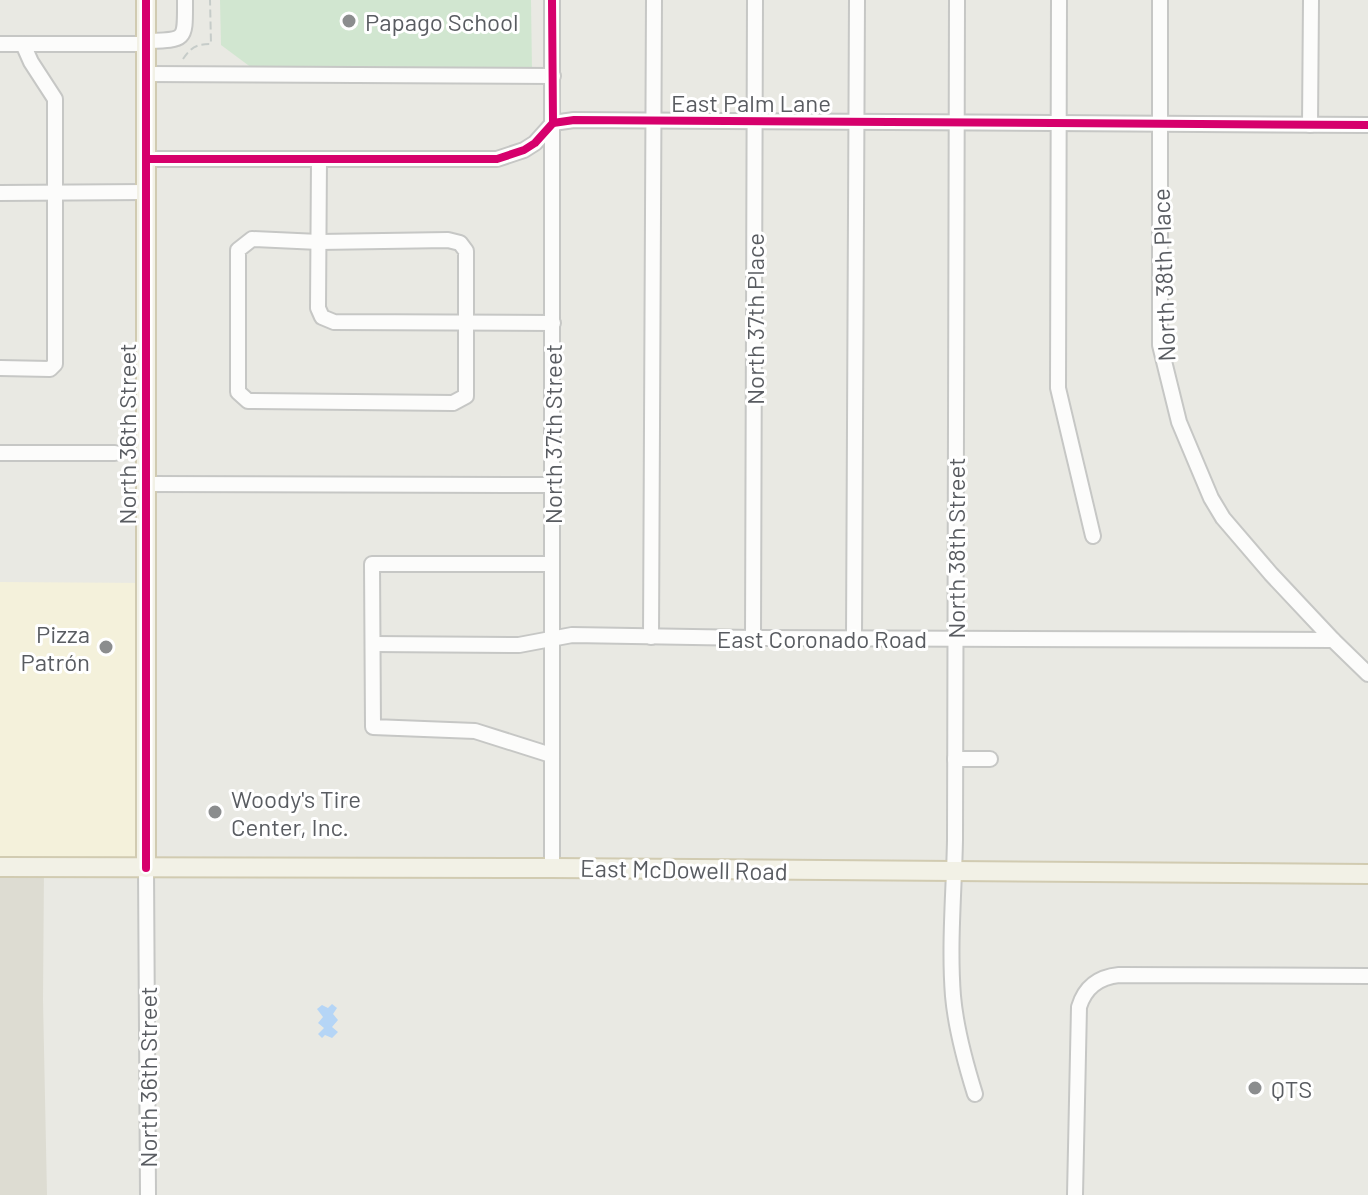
<svg xmlns="http://www.w3.org/2000/svg" width="1368" height="1195" font-family="Barlow,sans-serif">
	<rect width="100%" height="100%" fill="#e9e9e3"/>
	<polygon fill="#f4f1db" points="0,582 147,583 146,868 0,867"/>
	<polygon fill="#dddcd2" points="0,867 44,867 43,1000 47,1195 0,1195"/>
	<polygon fill="#d1e6d0" points="220,0 531,0 532,72 260,74 221,45"/>
	<polygon fill="#b5d5f6" points="332,1004 337,1008 333,1014 338,1020 332,1027 338,1032 332,1038 325,1035 322,1038 318,1034 324,1028 318,1023 323,1017 317,1009 322,1005 328,1008"/>
	<g fill="none" stroke-linecap="round" stroke-linejoin="round">
		<g stroke="#c6c7c5" stroke-width="18">
			<g id="minor">
				<polyline points="552,0 552,868"/>
				<path d="M957,0L955,840C954,892 949,945 953,996C956,1030 965,1062 975,1094"/>
				<polyline points="1059,0 1058,388 1093,536"/>
				<polyline points="1160,0 1160,345 1179,422 1211,498 1223,518 1271,574 1333,640 1368,674"/>
				<path d="M146,41C187,40 185,41 185,0"/>
				<polyline points="0,44 146,44"/>
				<polyline points="146,74 553,76"/>
				<polyline points="1310,125 1311,0"/>
				<polyline points="147,159 497,159 524,150 535,143 553,123 574,120 1368,125"/>
				<polyline points="319,159 318,308 322,317 334,322 553,323"/>
				<polyline points="0,193 146,192"/>
				<polygon points="252,239 319,242 448,240 460,243 466,251 466,396 453,403 248,401 238,392 238,250"/>
				<polyline points="0,368 50,369 55,364 55,99 31,62 23,44"/>
				<polyline points="0,453 115,453"/>
				<polyline points="146,484 551,485"/>
				<polyline points="651,637 654,0"/>
				<polyline points="753,638 755,0"/>
				<polyline points="854,639 857,0"/>
				<polyline points="373,644 519,645 572,635 753,638 1333,640"/>
				<polyline points="551,755 475,731 373,727 372,564 551,564"/>
				<polyline points="955,759 990,759"/>
				<polyline points="146,868 148,1195"/>
				<path d="M1075,1195L1079,1007C1085,987 1099,977 1119,975L1368,976"/>
			</g>
		</g>
		<g stroke="#d1cbb1" stroke-width="22">
			<g id="major">
				<polyline points="146,0 146,868"/>
				<polyline points="0,867 552,868 1368,874"/>
			</g>
		</g>
		<path stroke="#c6ccc9" stroke-width="2" stroke-dasharray="8 4" stroke-linecap="butt" d="M183,59C191,47 197,44 211,44L210,0"/>
		<use href="#minor" stroke="#fcfcfb" stroke-width="14"/>
		<use href="#major" stroke="#f2f1e6" stroke-width="18"/>
		<g stroke="#fff" stroke-width="13">
			<g id="cycleway">
				<polyline points="146,0 146,868"/>
				<polyline points="552,0 553,123"/>
				<polyline points="147,159 497,159 524,150 535,143 553,123 574,120 1368,125"/>
			</g>
		</g>
		<use href="#cycleway" stroke="#d6006c" stroke-width="8"/>
	</g>
	<g fill="#8b8d8e" stroke="#fff" stroke-width="3">
		<circle cx="349" cy="21" r="8"/>
		<circle cx="106" cy="647" r="8"/>
		<circle cx="215" cy="812" r="8"/>
		<circle cx="1255" cy="1088" r="8"/>
	</g>
	<g text-anchor="middle" dominant-baseline="central" stroke-width="6" stroke-linejoin="round" paint-order="stroke">
		<g font-size="24" fill="#595c61" stroke="#fff" text-anchor="start">
			<text x="365" y="21">Papago School</text>
			<text x="90" y="633" text-anchor="end">Pizza<tspan x="90" dy="28">Patrón</tspan></text>
			<text x="231" y="798">Woody's Tire<tspan x="231" dy="28">Center, Inc.</tspan></text>
			<text x="1271" y="1088">QTS</text>
		</g>
		<g font-size="24" fill="#595c61" stroke="#fff">
			<text x="751" y="102">East Palm Lane</text>
			<text transform="translate(1163 275) rotate(-92)">North 38th Place</text>
			<text transform="translate(754 319) rotate(-90)">North 37th Place</text>
			<text transform="translate(126 434) rotate(-90)">North 36th Street</text>
			<text transform="translate(552 434) rotate(-90)">North 37th Street</text>
			<text transform="translate(955 548) rotate(-90)">North 38th Street</text>
			<text x="822" y="638">East Coronado Road</text>
			<text transform="translate(684 869) rotate(1)">East McDowell Road</text>
			<text transform="translate(147 1077) rotate(-90)">North 36th Street</text>
		</g>
	</g>
</svg>
